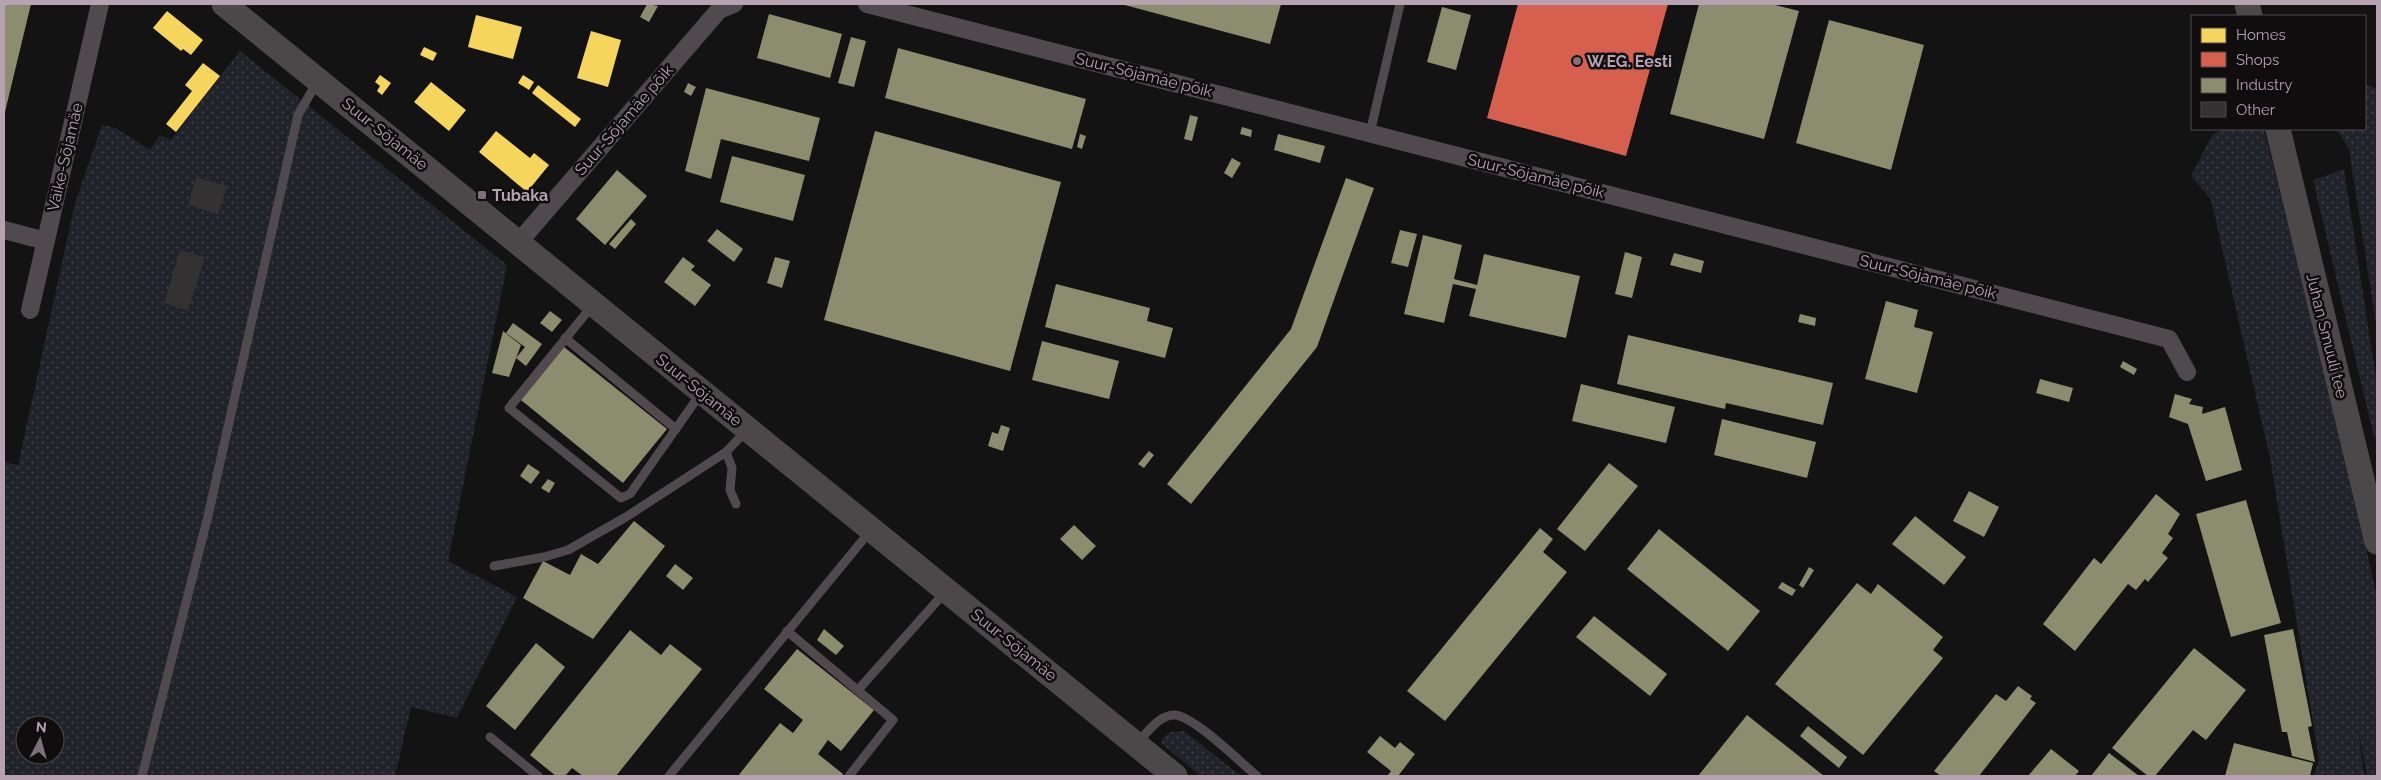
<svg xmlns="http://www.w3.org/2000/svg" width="2381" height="780" font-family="Raleway,sans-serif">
	<defs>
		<pattern id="grass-dots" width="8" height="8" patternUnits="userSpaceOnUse" patternTransform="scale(1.25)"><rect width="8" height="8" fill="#202329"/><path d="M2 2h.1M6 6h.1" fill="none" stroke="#3e4046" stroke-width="1.8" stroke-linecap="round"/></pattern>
	</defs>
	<rect width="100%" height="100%" fill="#131313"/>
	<g fill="url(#grass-dots)" fill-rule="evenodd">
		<path d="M240,51L507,265L448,561L517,597L457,718L411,707L395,776H4V462L18,465L75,203L102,125L116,128L150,150L160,135L171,140ZM25,725H55V755H25Z"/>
		<polygon points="2365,84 2377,89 2377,330 2349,149 2339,133 2333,129 2365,129"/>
		<polygon points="2220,129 2264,129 2346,457 2377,597 2377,776 2367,776 2358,727 2364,776 2314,776 2319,759 2270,458 2211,200 2191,176 2211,137"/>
		<polygon points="2344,169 2377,385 2377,442 2373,433 2313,180"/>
		<polygon points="1184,731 1241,776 1201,776 1162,744 1162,739 1170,732"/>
	</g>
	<g fill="#f6d55c">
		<polygon points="167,11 203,40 191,55 183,49 181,51 153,28"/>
		<polygon points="476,15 522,27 513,59 468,47"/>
		<polygon points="591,31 621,40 608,87 577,78"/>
		<polygon points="424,47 437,53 433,61 420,55"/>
		<polygon points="203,63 220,76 176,132 166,124 192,91 185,85"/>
		<polygon points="380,75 391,83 382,95 377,91 380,86 375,82"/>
		<polygon points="523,75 534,82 529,90 518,83"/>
		<polygon points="431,82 466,110 449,131 414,102"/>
		<polygon points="538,85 581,119 575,127 532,93"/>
		<polygon points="496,131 530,158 534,153 549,165 527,192 479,152"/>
	</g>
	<polygon fill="#d6604d" points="1518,4 1668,4 1626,156 1487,118"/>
	<g fill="#8c8c6e">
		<polygon points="4,4 31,4 4,116"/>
		<polygon points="647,4 658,6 649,22 640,17"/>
		<polygon points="1121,4 1281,4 1270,44"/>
		<polygon points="1699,4 1771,4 1799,11 1764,139 1670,114"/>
		<polygon points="1442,7 1471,15 1456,70 1427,62"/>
		<polygon points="769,14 842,34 830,78 757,58"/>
		<polygon points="1829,20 1924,45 1891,170 1796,143"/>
		<polygon points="851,37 866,41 854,87 838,83"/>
		<polygon points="898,48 1086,99 1072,149 885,98"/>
		<polygon points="688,83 696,87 691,96 684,92"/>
		<polygon points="706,88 820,118 809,161 721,139 711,179 685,171"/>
		<polygon points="1190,115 1198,117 1192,141 1184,139"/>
		<polygon points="1242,127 1252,130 1251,137 1240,134"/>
		<polygon points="875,131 1061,182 1010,371 824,320"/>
		<polygon points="1080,134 1086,136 1082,149 1077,147"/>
		<polygon points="1278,134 1325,146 1320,163 1274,150"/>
		<polygon points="732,156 805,175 793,221 720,202"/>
		<polygon points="1232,158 1241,163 1232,178 1224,173"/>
		<polygon points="617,170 647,196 605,245 576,219"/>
		<polygon points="1346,178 1374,188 1317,347 1191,504 1167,484 1291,329"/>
		<polygon points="631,219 636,224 615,249 609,244"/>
		<polygon points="717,229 743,249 734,262 707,241"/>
		<polygon points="1400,230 1417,234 1408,267 1391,263"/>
		<polygon points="1423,235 1462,245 1454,279 1477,285 1484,254 1580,276 1566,338 1469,316 1476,289 1453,284 1444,323 1404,314"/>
		<polygon points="1625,252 1642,257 1632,298 1615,294"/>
		<polygon points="1674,253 1704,261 1701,273 1670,265"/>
		<polygon points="683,257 695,266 691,270 711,285 695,306 664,282"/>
		<polygon points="775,257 790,261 782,288 767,283"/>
		<polygon points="1056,284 1150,308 1147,321 1173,328 1165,358 1045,327"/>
		<polygon points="1886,301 1918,310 1914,327 1933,332 1917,393 1865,379"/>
		<polygon points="550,311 562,320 552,332 540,323"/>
		<polygon points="1800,314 1816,318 1815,326 1798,322"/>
		<polygon points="513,323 542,344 526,366 516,358 525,347 506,333"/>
		<polygon points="503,331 521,345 509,377 492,373"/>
		<polygon points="1628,335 1833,383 1823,425 1726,403 1725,409 1617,384"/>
		<polygon points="1042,341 1119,361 1109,399 1032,380"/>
		<polygon points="564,347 667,429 623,483 521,400"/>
		<polygon points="2123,361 2137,369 2134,375 2120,367"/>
		<polygon points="2040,379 2073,388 2069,402 2036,393"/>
		<polygon points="1581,384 1675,407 1666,443 1572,421"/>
		<polygon points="2175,394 2192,399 2189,404 2203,407 2202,414 2225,407 2242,470 2206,481 2188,424 2169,417"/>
		<polygon points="1722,419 1816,442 1807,478 1714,455"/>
		<polygon points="1001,425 1010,428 1003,451 988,446 992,432 998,434"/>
		<polygon points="1149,451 1154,455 1144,468 1138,464"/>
		<polygon points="1609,463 1638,486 1585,551 1557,529"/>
		<polygon points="528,464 540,472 531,484 520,476"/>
		<polygon points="548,479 555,483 549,493 541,488"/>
		<polygon points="1969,491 1999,507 1984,537 1953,521"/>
		<polygon points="2156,494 2180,514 2168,534 2173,538 2162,553 2168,558 2148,582 2145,579 2136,590 2128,584 2075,651 2043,624 2094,558 2101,564"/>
		<polygon points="2246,500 2281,623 2231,637 2196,514"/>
		<polygon points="1915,516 1966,557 1944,585 1892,544"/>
		<polygon points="634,521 665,546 593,639 523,598 543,561 570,575 581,554 598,564"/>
		<polygon points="1074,525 1096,546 1082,560 1060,539"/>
		<polygon points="1540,528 1553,539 1543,552 1567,572 1445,721 1407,691"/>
		<polygon points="1659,529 1760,611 1728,651 1627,569"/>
		<polygon points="675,564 693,578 683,590 666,576"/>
		<polygon points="1809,567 1814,570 1803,588 1799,585"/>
		<polygon points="1782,582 1796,590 1792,596 1778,588"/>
		<polygon points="1857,583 1871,594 1878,584 1943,637 1933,650 1943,658 1863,755 1775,684"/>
		<polygon points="1594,616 1667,674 1650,696 1576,637"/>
		<polygon points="824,629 844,646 836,655 817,640"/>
		<polygon points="2293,629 2312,726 2308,727 2315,762 2292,756 2287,732 2282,732 2264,635"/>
		<polygon points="630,630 661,655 670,644 702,669 616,776 583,776 572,768 565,776 556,776 530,755"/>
		<polygon points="536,643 565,667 515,730 486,706"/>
		<polygon points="2194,648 2246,690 2206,740 2193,730 2155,776 2148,776 2112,748"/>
		<polygon points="797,649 874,710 841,751 828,740 818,754 843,774 842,776 738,776 780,723 793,733 803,720 764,689"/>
		<polygon points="2018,686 2032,696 2030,699 2036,703 1979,776 1941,776 1934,771 1996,694 2006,701"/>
		<polygon points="1747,715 1824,776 1698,776"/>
		<polygon points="1808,726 1847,757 1839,768 1800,736"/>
		<polygon points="1380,736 1395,748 1400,742 1415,754 1398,776 1390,776 1388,775 1391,771 1367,752"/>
		<polygon points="2234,743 2313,763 2310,776 2225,776"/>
		<polygon points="2051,749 2079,771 2075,776 2028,776"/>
		<polygon points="2109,753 2139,776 2091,776"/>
	</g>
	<g fill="#333132">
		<polygon points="196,177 227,186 218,214 188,205"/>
		<polygon points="180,250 205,257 188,311 164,303"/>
	</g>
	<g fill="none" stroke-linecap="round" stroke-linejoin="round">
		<g stroke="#504a4e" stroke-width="9">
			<polyline points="1370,133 1400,4"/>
			<polyline points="592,306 509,408 621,498 630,494 701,393"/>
			<polyline points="565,338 676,429"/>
			<polyline points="726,452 732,468 730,490 736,504"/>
			<polyline points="494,566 544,557 568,550 626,517 726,452 746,431"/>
			<polyline points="787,631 893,720 849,776"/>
			<polyline points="858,690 946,591"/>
			<polyline points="490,737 538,776"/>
			<path d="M1138,742C1147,733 1159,715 1174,715C1193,715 1241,763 1257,776"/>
			<polyline points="142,776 208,516 298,115 317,82"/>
			<polyline points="669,776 871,530"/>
		</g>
		<g stroke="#504a4e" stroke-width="18">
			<polyline points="867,4 2169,339 2187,372"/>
			<polyline points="4,230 46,241"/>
			<polyline points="518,243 719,10 734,4"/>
			<polyline points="30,310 100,4"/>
		</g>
		<g stroke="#4c484a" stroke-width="25">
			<polyline points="224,4 1175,776"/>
			<polyline points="2247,4 2250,16"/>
			<polyline points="2278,129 2377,542"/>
		</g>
	</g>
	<g fill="#7d707a" stroke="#0f0d0e" stroke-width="2">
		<circle cx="1577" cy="61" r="5"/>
		<rect x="477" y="190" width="10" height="10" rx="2.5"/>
	</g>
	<g text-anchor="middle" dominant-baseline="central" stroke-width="5" stroke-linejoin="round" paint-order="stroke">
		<g font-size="16" font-weight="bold" fill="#b6a2b1" stroke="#0f0d0e" text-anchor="start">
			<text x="1587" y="61">W.EG. Eesti</text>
			<text x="492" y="195">Tubaka</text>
		</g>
		<g font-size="16" fill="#b6a2b1" stroke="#0f0d0e">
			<text transform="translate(1144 75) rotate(14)">Suur-Sõjamäe põik</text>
			<text transform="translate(624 120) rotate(-49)">Suur-Sõjamäe põik</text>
			<text transform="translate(385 134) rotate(39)">Suur-Sõjamäe</text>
			<text transform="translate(65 157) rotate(-77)">Väike-Sõjamäe</text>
			<text transform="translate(1536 176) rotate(14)">Suur-Sõjamäe põik</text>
			<text transform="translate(1928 277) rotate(14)">Suur-Sõjamäe põik</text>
			<text transform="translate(2327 336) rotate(76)">Juhan Smuuli tee</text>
			<text transform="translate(699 390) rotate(39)">Suur-Sõjamäe</text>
			<text transform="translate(1014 645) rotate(39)">Suur-Sõjamäe</text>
		</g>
	</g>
	<rect width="2381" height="780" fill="none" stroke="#b6a2b1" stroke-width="10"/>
	<rect x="2191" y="15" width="175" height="115" fill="#0f0d0e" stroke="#52494f"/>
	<rect x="2201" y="28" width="25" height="15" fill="#f6d55c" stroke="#52494f"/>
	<text x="2236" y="40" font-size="15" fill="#b6a2b1">Homes</text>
	<rect x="2201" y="52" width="25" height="15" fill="#d6604d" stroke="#52494f"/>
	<text x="2236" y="65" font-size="15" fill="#b6a2b1">Shops</text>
	<rect x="2201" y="78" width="25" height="15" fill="#8c8c6e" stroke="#52494f"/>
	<text x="2236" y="90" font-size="15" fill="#b6a2b1">Industry</text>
	<rect x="2201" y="102" width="25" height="15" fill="#333132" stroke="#52494f"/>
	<text x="2236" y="115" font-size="15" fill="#b6a2b1">Other</text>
	<g transform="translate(40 740) rotate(6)"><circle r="24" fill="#0f0d0e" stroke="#52494f"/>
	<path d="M0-4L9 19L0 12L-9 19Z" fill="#7d707a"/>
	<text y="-8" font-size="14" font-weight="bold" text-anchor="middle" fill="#b6a2b1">N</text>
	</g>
</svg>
